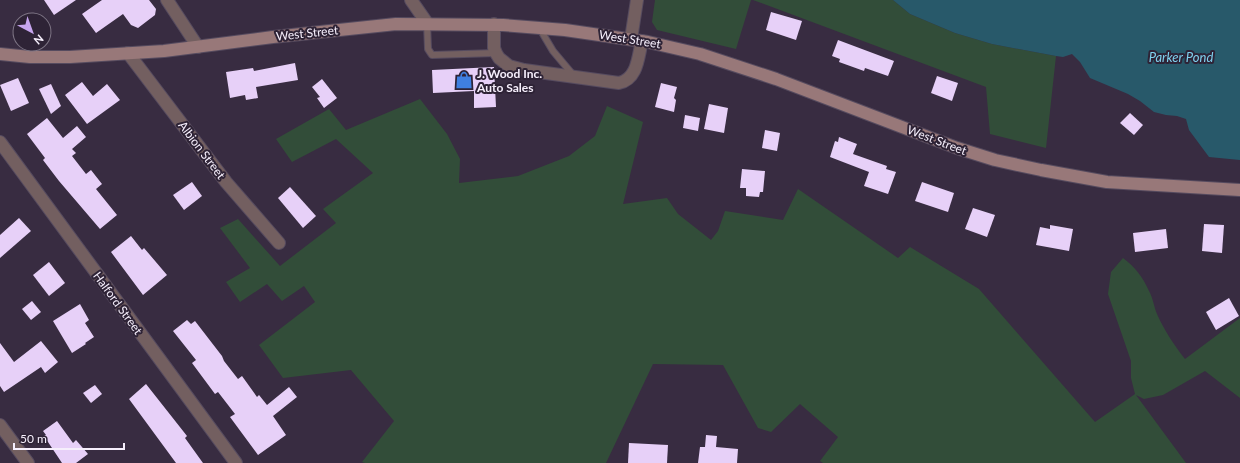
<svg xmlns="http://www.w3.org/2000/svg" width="1240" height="463" font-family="Lato,sans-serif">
	<rect width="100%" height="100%" fill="#382c41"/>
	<g fill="#324d39">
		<polygon points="655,0 751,0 736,49 657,30 652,22"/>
		<polygon points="753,0 893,0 910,14 955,33 992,44 1056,56 1046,148 990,134 986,87"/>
		<path d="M420,99L447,134L460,159L459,183L518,176L569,156L595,136L607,106L643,122L623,204L667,198L678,214L711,240L718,231L725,211L783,220L798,189L898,258L910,247L979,289L1095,422L1135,394L1131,378V361L1108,294L1111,272L1123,258C1134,266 1143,277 1149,291C1153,298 1154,307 1157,314C1164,330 1174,345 1185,359L1240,318V398L1205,371L1163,395L1144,399L1136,395L1186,463H823L820,461L838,437L800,404L771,432L758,428L723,365L653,364L606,463H365L362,462L394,421L351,370L283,378L259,345L315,302L304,286L282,301L267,284L240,302L226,282L250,268L220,228L238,219L280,266L336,223L323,209L373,173L336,139L292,162L276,139L329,109L346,130Z"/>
	</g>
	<polygon fill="#28596a" points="893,0 1240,0 1240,160 1209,157 1189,130 1186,119 1177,116 1166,115 1154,112 1140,101 1128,94 1090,78 1080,62 1072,54 1063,57 1056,56 992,44 955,33 910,14"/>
	<g fill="#e7d0f8">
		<polygon points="44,0 76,0 54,15"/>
		<polygon points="102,0 149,0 156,9 155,15 138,28 131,25 123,14 96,33 82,14"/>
		<polygon points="771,12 802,21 796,40 766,30"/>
		<polygon points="838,40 894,61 888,76 865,68 864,71 839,62 840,59 832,56"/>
		<polygon points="295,63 298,80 256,87 258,98 246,100 245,95 230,98 226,72 253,68 254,71"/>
		<polygon points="494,67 496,107 474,108 474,91 433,93 432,70"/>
		<polygon points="937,76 958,83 952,101 931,93"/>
		<polygon points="18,78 29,103 11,111 0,85"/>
		<polygon points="322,79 337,98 324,108 317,98 320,97 312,87"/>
		<polygon points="82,82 93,96 107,84 120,100 87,124 65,95"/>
		<polygon points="661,83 677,87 674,98 676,100 674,112 655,107"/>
		<polygon points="51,84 61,106 51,114 39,89"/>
		<polygon points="709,104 728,108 724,133 704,129"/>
		<polygon points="1130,113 1143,125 1134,135 1120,123"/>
		<polygon points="685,115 700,118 698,131 683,128"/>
		<polygon points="47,118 63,138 77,126 86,137 72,149 76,153 72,156 86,174 91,170 102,184 96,189 117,215 100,229 59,181 43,160 45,158 27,134"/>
		<polygon points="765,130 780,133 777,151 762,148"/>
		<polygon points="839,137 857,144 853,154 887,166 886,169 896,172 888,194 864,186 869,172 830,157 835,141 838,142"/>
		<polygon points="742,169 765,171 763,192 760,192 759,197 746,196 746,188 740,188"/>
		<polygon points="192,182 202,196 184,210 173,195"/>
		<polygon points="922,182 954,193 948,212 915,201"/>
		<polygon points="290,187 316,216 303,228 278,198"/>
		<polygon points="973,208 995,215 987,237 965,229"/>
		<polygon points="19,218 31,231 0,258 0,235"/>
		<polygon points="1204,224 1224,225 1222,253 1202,251"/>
		<polygon points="1050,225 1073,229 1069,251 1036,245 1040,227 1050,229"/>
		<polygon points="1166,229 1168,248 1135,252 1133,233"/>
		<polygon points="131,236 142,250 144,248 167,275 143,295 111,252"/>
		<polygon points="49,262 65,283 49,296 33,275"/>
		<polygon points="1229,298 1239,316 1216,330 1206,312"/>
		<polygon points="32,301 41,312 31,320 22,309"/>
		<polygon points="80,304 89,320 85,323 94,337 85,343 86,344 72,353 53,321"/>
		<polygon points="187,320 191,324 195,321 222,356 224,361 238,379 242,376 257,397 259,395 267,405 289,387 297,397 273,416 286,435 258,455 230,417 235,414 218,392 215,394 192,363 196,360 173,331"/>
		<polygon points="41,341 58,362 45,373 41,367 4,392 0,386 0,343 14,362"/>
		<polygon points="146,384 187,436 185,438 203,463 176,463 129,399"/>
		<polygon points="95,385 102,394 91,403 83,393"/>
		<polygon points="57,421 73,443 76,440 88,454 76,463 62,463 44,436 46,435 43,431"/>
		<polygon points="706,435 717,436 716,447 738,449 737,463 698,463 700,447 705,447"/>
		<polygon points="629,443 668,445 667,463 628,463"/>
	</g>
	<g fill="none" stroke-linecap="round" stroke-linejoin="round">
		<g stroke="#564b5f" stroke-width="8">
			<g id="lane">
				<polyline points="427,23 428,49 432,55 496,53"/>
				<polyline points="540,29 553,51 574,76"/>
			</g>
		</g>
		<g stroke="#564b5f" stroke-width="14">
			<g id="street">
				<polyline points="167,0 198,47"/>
				<polyline points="411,0 427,23"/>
				<path d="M494,24V48L496,53L499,58L509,66L524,70L619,83C638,79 638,56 642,41"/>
				<polyline points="631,39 637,0"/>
				<polyline points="128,53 226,182 279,243"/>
				<polyline points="0,142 236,463"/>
				<polyline points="0,425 28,463"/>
			</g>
		</g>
		<g stroke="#564b5f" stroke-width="14">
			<polyline id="secondary" points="0,54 30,57 70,57 164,51 273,37 396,24 503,25 565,30 648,42 700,54 776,79 957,148 995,160 1041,170 1107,182 1240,190"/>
		</g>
		<use href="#lane" stroke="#735f60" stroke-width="6"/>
		<use href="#street" stroke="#735f60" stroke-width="12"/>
		<use href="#secondary" stroke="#987879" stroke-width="12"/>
	</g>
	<defs>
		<g id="shop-bare" transform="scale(1.38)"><path d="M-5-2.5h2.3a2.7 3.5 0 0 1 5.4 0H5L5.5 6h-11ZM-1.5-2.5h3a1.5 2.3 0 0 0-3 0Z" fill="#3f7fe0" stroke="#2e2336" stroke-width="2.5" paint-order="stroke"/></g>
	</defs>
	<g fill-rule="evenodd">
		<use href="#shop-bare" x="464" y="80"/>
	</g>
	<g text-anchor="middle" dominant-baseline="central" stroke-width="4" stroke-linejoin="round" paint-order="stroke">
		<g font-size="12" fill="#f6effc" stroke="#2e2336">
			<text transform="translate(307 33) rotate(-6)">West Street</text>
			<text transform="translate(630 39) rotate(9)">West Street</text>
			<text transform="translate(937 140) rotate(21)">West Street</text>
			<text transform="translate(202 150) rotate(53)">Albion Street</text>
			<text transform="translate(118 303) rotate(54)">Halford Street</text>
		</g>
		<g font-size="12" font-weight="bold" fill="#f6effc" stroke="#2e2336" text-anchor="start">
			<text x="477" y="73">J. Wood Inc.<tspan x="477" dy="14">Auto Sales</tspan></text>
		</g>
		<g font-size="13" font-style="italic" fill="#7fd0ed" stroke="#2e2336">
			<text x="1181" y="57">Parker Pond</text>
		</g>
	</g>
	<g transform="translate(32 32) rotate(139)"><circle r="19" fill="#2e2336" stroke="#7e7585"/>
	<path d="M0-3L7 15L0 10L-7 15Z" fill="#c7a6ef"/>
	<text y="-6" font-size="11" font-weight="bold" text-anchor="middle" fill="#f6effc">N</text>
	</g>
	<path d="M14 443v6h110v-6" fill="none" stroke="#f6effc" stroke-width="2"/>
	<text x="20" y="443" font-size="12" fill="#f6effc" stroke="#2e2336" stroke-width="3" paint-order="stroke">50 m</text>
</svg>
